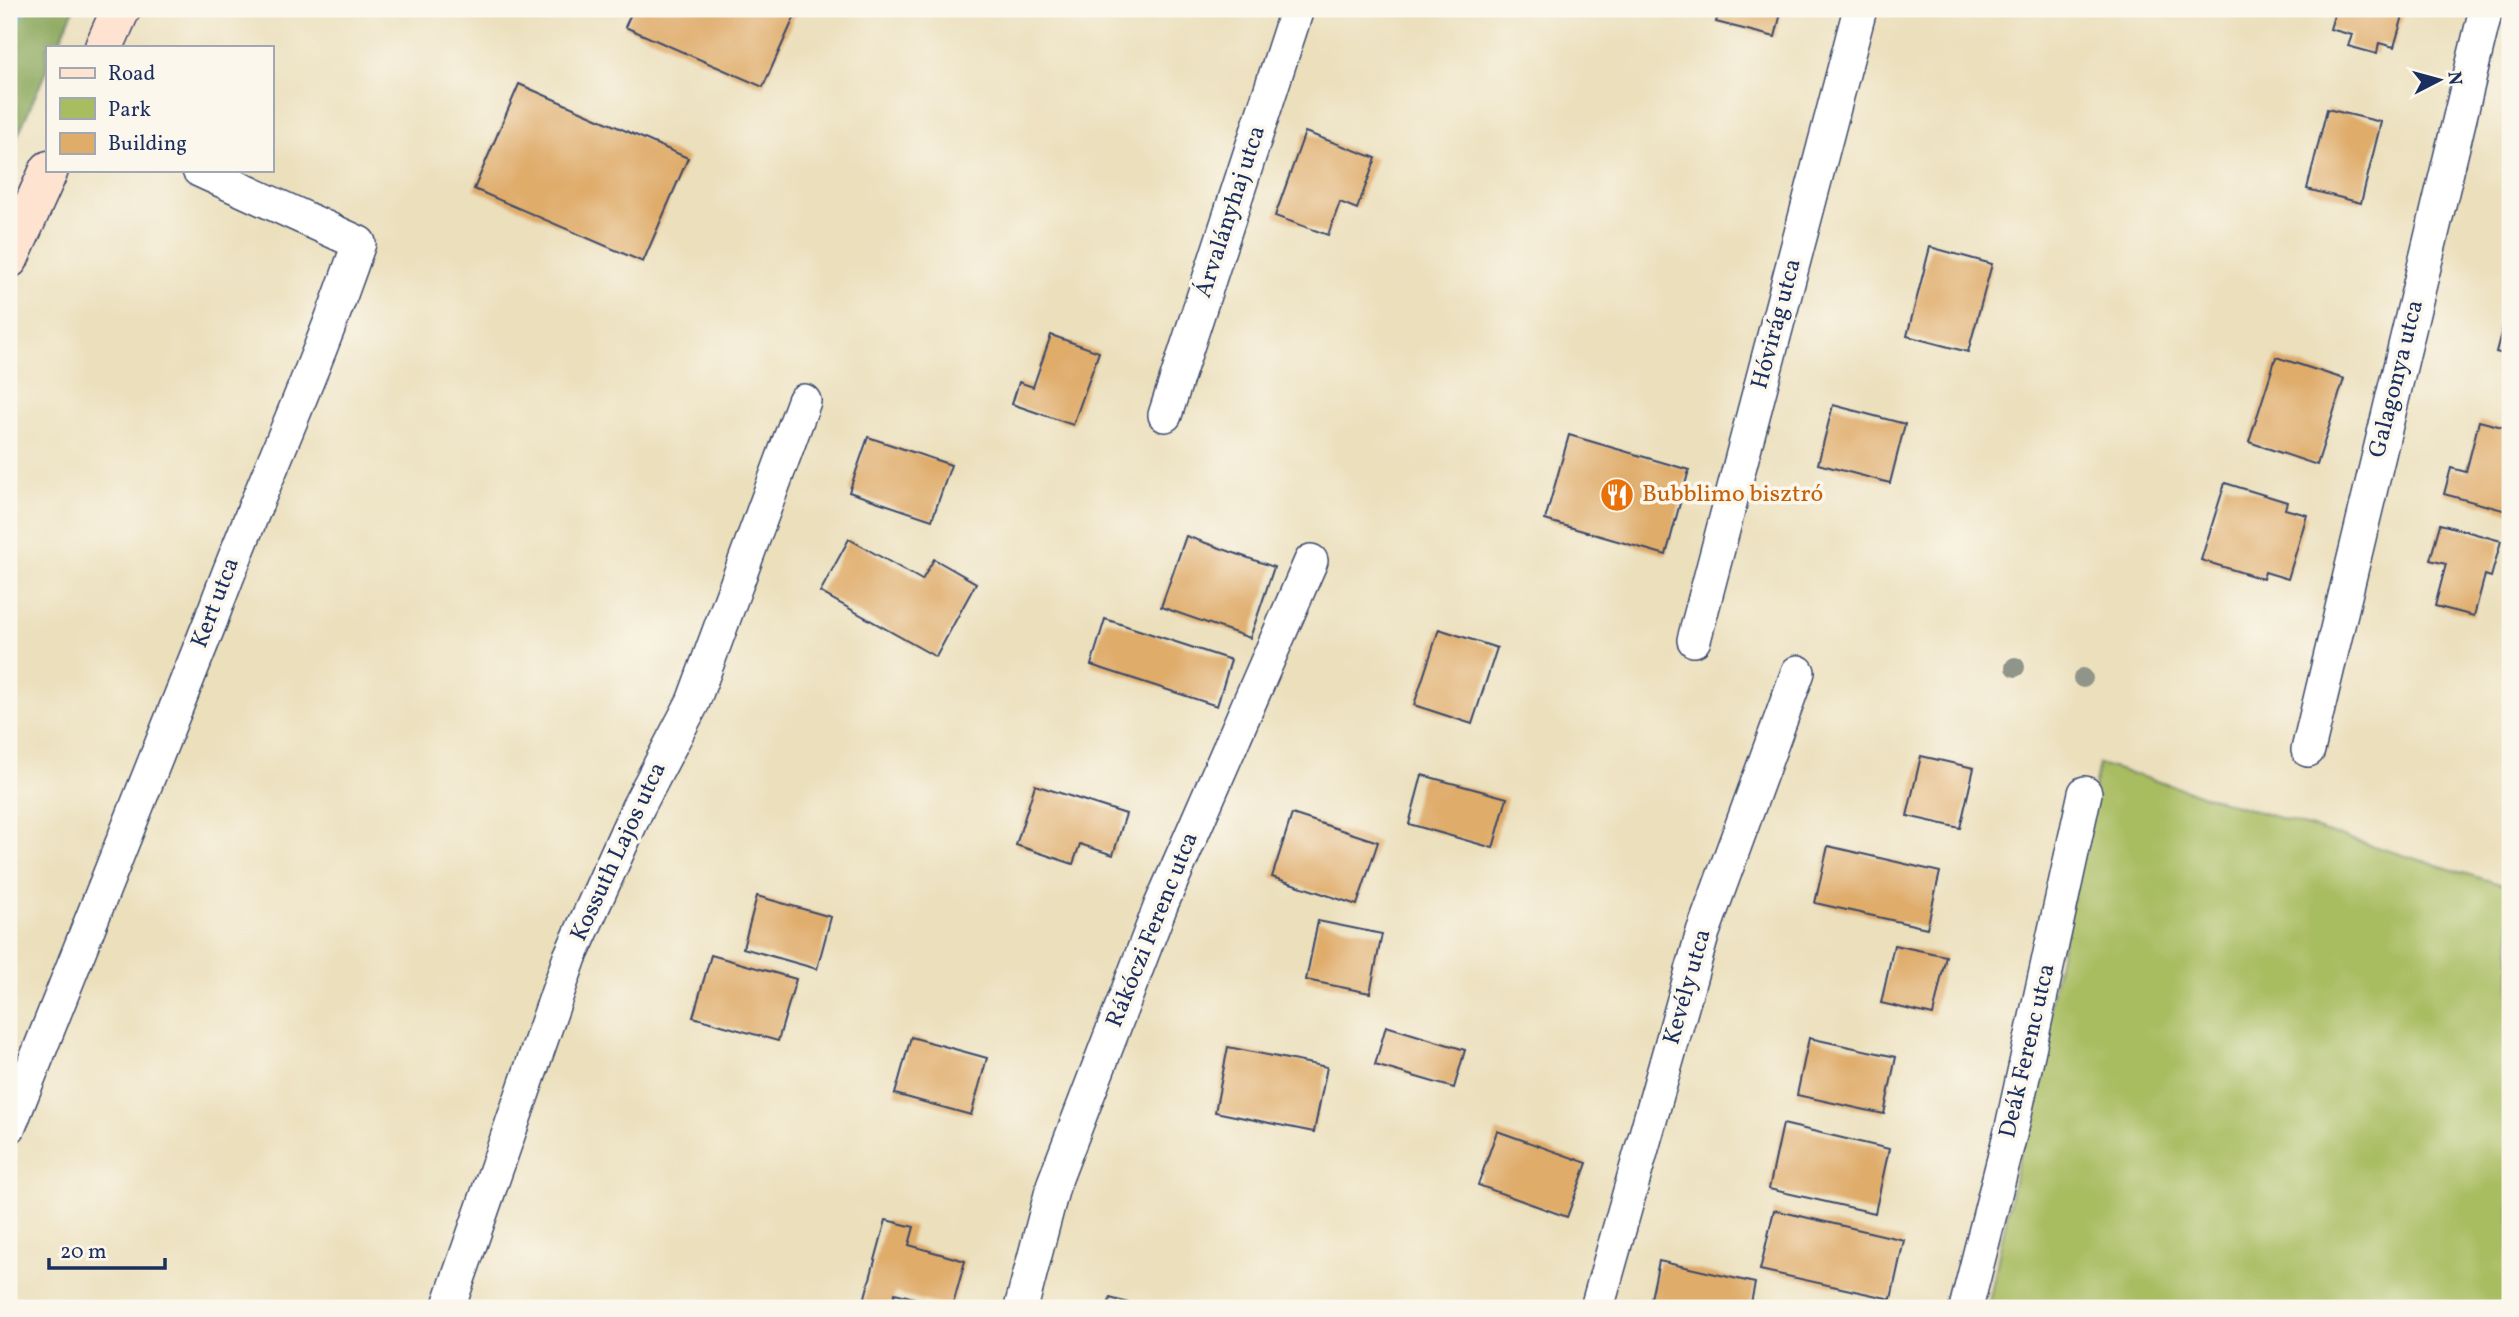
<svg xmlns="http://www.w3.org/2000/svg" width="2519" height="1317" font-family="Vollkorn,serif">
	<rect width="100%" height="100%" fill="#fbf7ec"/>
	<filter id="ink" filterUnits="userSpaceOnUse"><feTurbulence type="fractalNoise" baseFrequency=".0143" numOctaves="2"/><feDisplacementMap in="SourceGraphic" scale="14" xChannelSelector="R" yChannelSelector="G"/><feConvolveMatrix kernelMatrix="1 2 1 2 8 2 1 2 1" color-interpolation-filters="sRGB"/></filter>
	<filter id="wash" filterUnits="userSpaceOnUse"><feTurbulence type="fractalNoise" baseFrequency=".00686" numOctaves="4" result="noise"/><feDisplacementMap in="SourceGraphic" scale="28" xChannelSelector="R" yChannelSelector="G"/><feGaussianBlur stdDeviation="1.57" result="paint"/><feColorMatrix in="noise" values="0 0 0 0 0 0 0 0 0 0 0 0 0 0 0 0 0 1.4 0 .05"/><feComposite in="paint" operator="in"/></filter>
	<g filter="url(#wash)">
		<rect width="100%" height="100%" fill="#ebdfbc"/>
		<polygon fill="#a8bc60" stroke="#62765f" stroke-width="2" points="2099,764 2510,887 2510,1308 1988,1308"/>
		<polygon fill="#86a456" stroke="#506a5a" stroke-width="2" points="9,9 74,9 57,47 47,47 47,69 9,155"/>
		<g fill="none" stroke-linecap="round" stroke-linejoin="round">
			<polyline stroke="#68aadd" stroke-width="12" points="9,32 20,9"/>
		</g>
		<g id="blocks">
			<g fill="#dfac6a">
				<polygon points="633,9 798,9 763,87 625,27"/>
				<polygon points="1720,9 1782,9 1775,37 1716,22"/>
				<polygon points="2336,9 2405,9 2394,47 2379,43 2377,54 2348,46 2352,35 2330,29"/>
				<polygon points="519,84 688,158 643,262 474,189"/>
				<polygon points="2327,109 2381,122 2361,203 2307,189"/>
				<polygon points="1305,132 1376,158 1357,209 1340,202 1328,235 1275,216"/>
				<polygon points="1930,247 1992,264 1968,352 1907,336"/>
				<polygon points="2509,302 2510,302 2510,356 2496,352"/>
				<polygon points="1051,335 1099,352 1073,425 1012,404 1019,382 1033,387"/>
				<polygon points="2276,357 2344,379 2317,465 2249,442"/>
				<polygon points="1833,405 1905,424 1890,483 1818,464"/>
				<polygon points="2479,421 2510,429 2510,512 2444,494 2451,468 2466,472"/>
				<polygon points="1569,435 1689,470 1666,555 1545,520"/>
				<polygon points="868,437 951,465 932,520 849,492"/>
				<polygon points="2225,483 2287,502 2285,509 2307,515 2288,579 2265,572 2263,579 2201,560"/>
				<polygon points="2440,524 2501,541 2491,577 2485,575 2474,616 2435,606 2446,564 2430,560"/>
				<polygon points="1186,536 1274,567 1250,638 1161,607"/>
				<polygon points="849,539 922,580 934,559 976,583 936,657 820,592"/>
				<polygon points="1105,619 1231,660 1217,706 1091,665"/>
				<polygon points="1439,629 1497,648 1472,724 1414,705"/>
				<polygon points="1921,756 1974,768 1960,828 1907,816"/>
				<polygon points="1422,775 1507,798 1493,848 1409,824"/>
				<polygon points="1035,785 1126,814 1113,855 1080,844 1073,864 1016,845"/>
				<polygon points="1292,814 1378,842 1357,905 1272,877"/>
				<polygon points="1828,846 1940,872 1927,928 1815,903"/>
				<polygon points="757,896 831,917 817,969 743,948"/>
				<polygon points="1318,921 1382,934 1370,993 1306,980"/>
				<polygon points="1894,945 1946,956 1933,1015 1881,1003"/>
				<polygon points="711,955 796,979 778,1041 693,1017"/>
				<polygon points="1386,1026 1465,1050 1454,1088 1375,1065"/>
				<polygon points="911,1037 987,1058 971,1115 895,1094"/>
				<polygon points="1809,1038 1896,1057 1884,1114 1797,1095"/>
				<polygon points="1228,1047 1327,1067 1314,1132 1215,1112"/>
				<polygon points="1783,1124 1889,1149 1875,1213 1769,1189"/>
				<polygon points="1497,1131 1587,1163 1567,1217 1478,1185"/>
				<polygon points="1774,1210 1904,1240 1891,1299 1760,1270"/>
				<polygon points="886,1220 914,1227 909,1245 965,1261 952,1308 895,1293 891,1308 862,1308"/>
				<polygon points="1659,1261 1755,1283 1750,1308 1649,1308"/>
				<polygon points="1110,1298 1143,1307 1143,1308 1108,1308"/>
			</g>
		</g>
	</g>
	<g filter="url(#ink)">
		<use href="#blocks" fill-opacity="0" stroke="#3a496c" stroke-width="2"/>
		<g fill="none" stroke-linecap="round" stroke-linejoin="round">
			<g stroke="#3a496c" stroke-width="36">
				<g id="street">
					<polyline points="1165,415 1297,9"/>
					<polyline points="1694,640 1860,9"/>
					<polyline points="2308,750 2486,9"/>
					<path d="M9,1127L211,620C257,493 316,371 359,243L199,170"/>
					<polyline points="448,1308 570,957 638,807 693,702 804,401"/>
					<polyline points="1021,1308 1054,1183 1161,905 1311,561"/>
					<polyline points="1597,1308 1703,932 1798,672"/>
					<polyline points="1966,1308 2012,1127 2085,793"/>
				</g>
			</g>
			<g stroke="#3a496c" stroke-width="41">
				<g id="secondary">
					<polyline points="104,47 121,9"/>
					<polyline points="9,259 49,170"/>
				</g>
			</g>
			<use href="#street" stroke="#fff" stroke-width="33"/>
			<use href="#secondary" stroke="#fee3d1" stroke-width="38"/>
		</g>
		<g fill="#909589">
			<circle cx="2015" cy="667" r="10"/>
			<circle cx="2083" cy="678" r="10"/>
		</g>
	</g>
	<defs>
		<g id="restaurant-disc" transform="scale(1.75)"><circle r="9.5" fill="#e8710a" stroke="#fbf7ec"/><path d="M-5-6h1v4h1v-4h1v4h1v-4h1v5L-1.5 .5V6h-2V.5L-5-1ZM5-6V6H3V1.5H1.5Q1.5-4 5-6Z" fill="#fff"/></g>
	</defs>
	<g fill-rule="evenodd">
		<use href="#restaurant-disc" x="1617" y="495"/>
	</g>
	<g text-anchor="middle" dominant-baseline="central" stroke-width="7" stroke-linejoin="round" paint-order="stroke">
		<g font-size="24" fill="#1b2f5e" stroke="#fbf7ec">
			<text transform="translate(1231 212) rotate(-72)">Árvalányhaj utca</text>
			<text transform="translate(1777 324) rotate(-75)">Hóvirág utca</text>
			<text transform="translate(2397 379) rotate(-76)">Galagonya utca</text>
			<text transform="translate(216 603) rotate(-69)">Kert utca</text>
			<text transform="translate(619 852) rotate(-65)">Kossuth Lajos utca</text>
			<text transform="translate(1153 930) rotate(-68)">Rákóczi Ferenc utca</text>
			<text transform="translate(1688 987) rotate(-74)">Kevély utca</text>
			<text transform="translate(2028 1051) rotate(-77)">Deák Ferenc utca</text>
		</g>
		<g font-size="24" fill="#c56008" stroke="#fbf7ec" text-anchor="start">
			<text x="1642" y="495">Bubblimo bisztró</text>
		</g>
	</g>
	<rect width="2519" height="1317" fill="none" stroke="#fbf7ec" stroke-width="35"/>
	<rect x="46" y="46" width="228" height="126" fill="#fbf7ec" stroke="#a1a7b3" stroke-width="2"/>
	<rect x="60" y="68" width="35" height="10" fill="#fee3d1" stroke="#a1a7b3" stroke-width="2"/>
	<text x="108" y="80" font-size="21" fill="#1b2f5e">Road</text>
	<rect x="60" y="98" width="35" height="21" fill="#a8bc60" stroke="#a1a7b3" stroke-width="2"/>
	<text x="108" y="116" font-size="21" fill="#1b2f5e">Park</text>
	<rect x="60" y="133" width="35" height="21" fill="#dfac6a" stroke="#a1a7b3" stroke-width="2"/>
	<text x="108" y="150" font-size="21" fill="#1b2f5e">Building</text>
	<g transform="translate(2439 80) rotate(84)" stroke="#fbf7ec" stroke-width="5" paint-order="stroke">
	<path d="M0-5L12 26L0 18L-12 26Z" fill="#1b2f5e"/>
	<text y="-10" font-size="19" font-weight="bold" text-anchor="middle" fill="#1b2f5e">N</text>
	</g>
	<path d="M49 1258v10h116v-10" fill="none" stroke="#1b2f5e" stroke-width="3.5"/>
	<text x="60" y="1258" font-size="21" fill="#1b2f5e" stroke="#fbf7ec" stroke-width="5" paint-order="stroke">20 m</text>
</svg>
